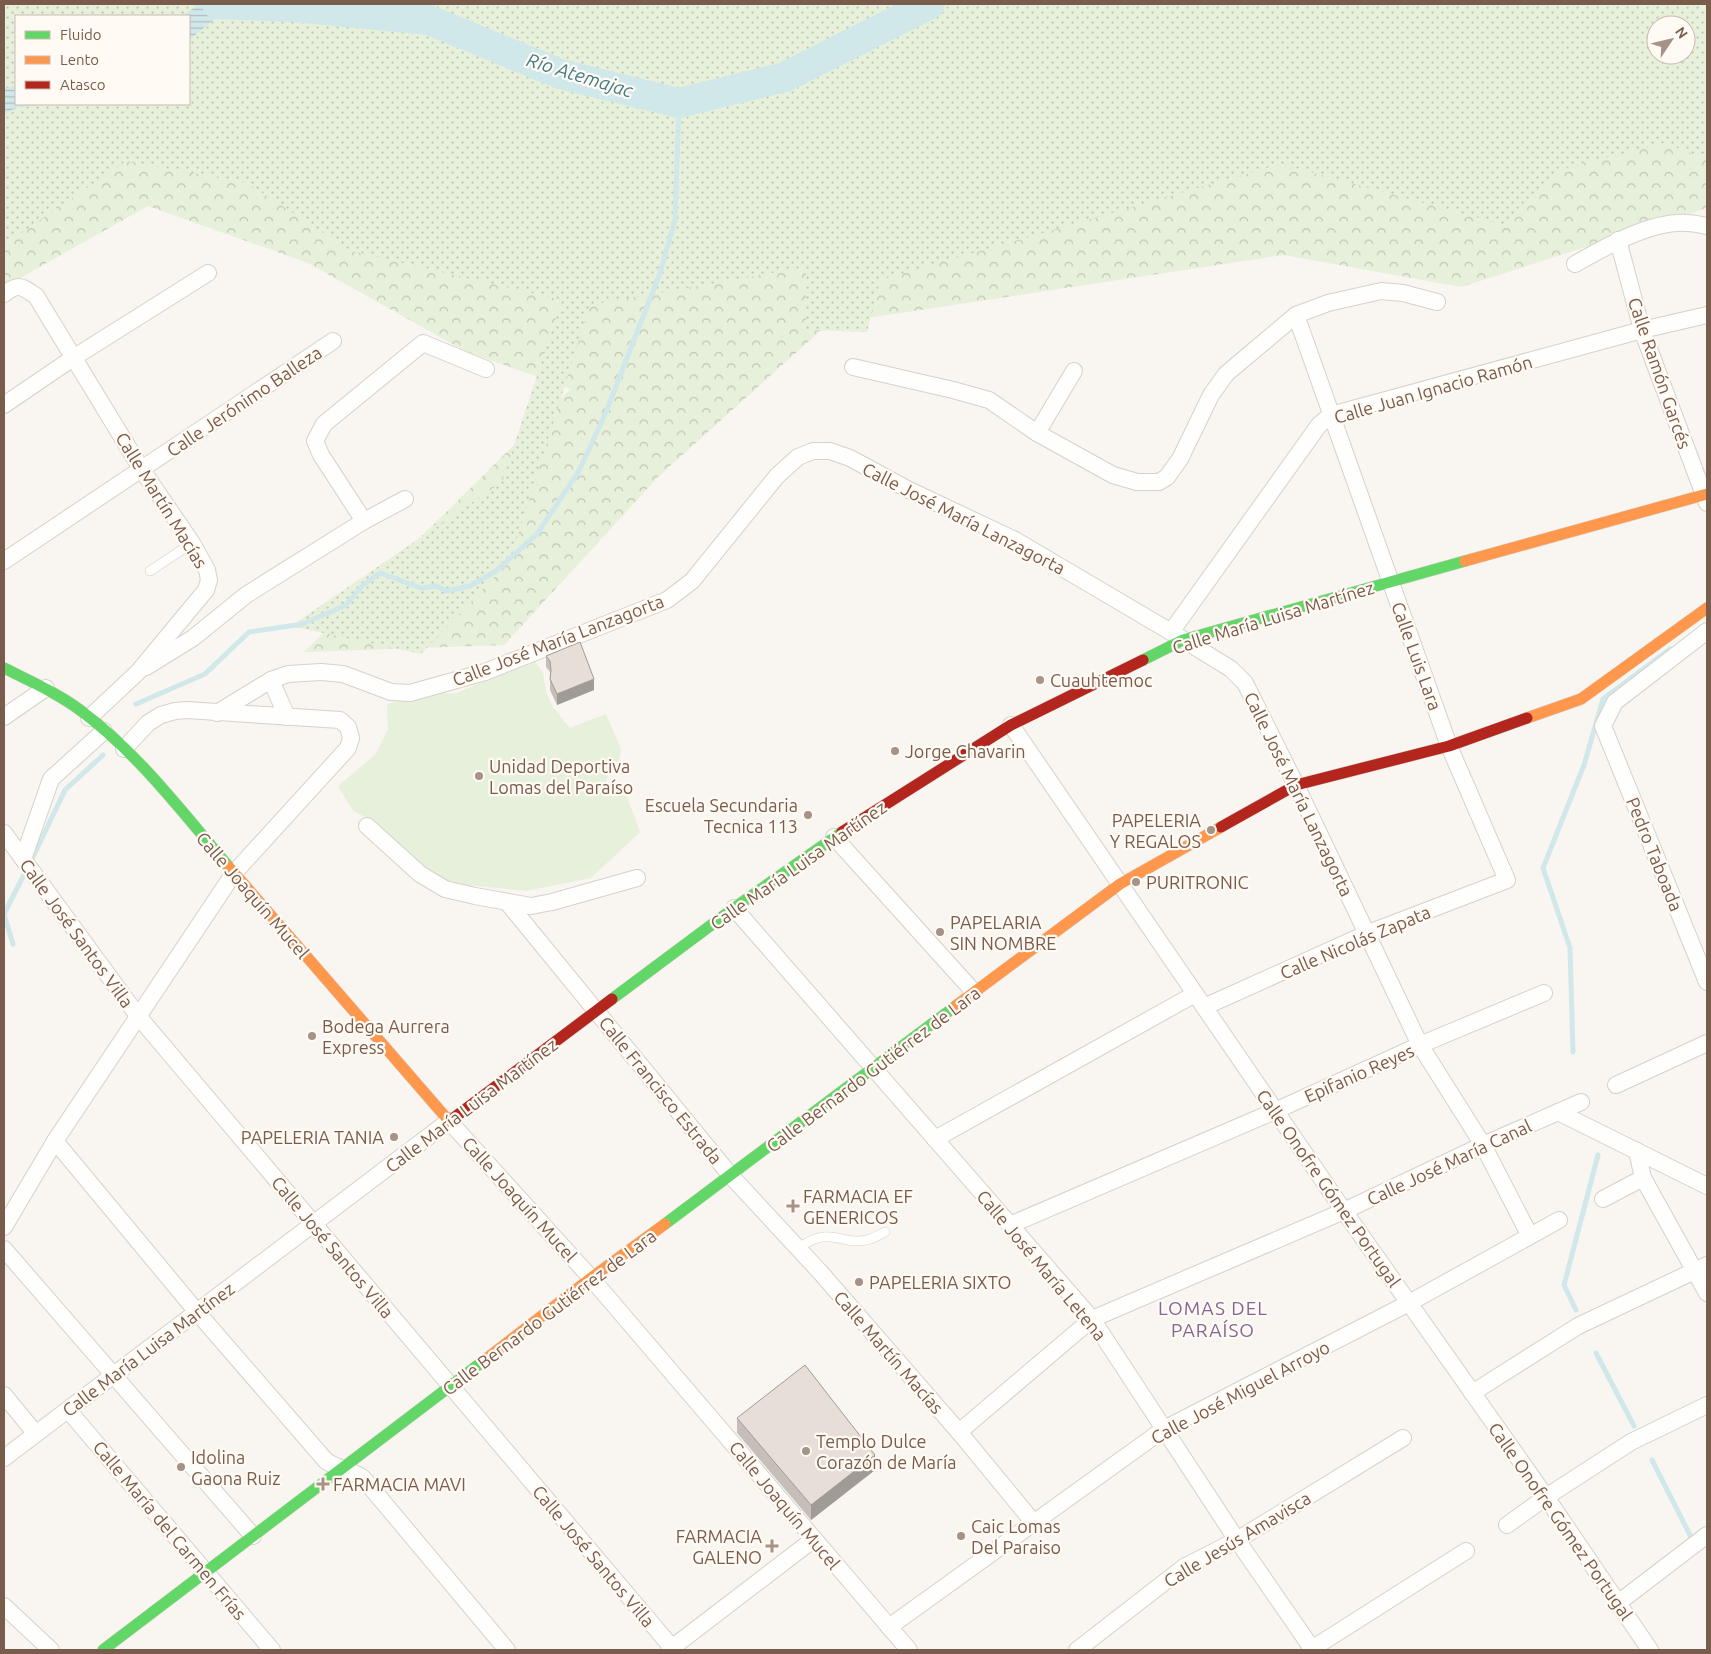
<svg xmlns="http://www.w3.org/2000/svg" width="1711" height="1654" font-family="Ubuntu,sans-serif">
	<defs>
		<pattern id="forest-crowns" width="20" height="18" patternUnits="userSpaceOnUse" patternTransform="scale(1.25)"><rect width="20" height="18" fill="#e7f0db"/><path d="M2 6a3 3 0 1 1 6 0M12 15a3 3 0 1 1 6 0" fill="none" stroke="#c0c6b4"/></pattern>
		<pattern id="park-dots" width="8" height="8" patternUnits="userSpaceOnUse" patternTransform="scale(1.25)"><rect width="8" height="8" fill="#e7f0db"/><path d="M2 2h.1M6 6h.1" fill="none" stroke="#c0c6b4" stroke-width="1.8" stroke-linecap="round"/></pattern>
		<pattern id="water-rules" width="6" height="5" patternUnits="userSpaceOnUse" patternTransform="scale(1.25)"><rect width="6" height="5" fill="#d0e8ea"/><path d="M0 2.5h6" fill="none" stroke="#aebfc0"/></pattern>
	</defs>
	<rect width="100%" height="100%" fill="#f9f5f0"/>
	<path fill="url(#forest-crowns)" fill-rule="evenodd" d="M4,4H1707V208L1461,287L1284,255L828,324L659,476L504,645L304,652L571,389L463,350L308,263L148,206L4,287ZM16,16H189V104H16ZM1656,25H1686V55H1656Z"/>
	<path fill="url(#park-dots)" fill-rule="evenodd" d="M4,4H1707V159L1663,143L1558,170L1504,225L1281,164L880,280L867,332L806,330V267L590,305L510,561L421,654L291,626L502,482L562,300L351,251L247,183L126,161L4,245V116L29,104H189V16H16V93L4,95ZM1656,25H1686V55H1656Z"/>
	<polygon fill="#e7f0db" points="534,660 543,673 546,692 553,707 570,728 606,714 621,749 619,762 609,767 606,785 627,797 640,832 591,878 526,891 438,882 369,819 353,811 338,786 375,755 388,729 387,704 433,691 454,694"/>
	<g fill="url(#water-rules)">
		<polygon points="193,4 219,4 216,18 189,40 189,16 183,16 195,7"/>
		<polygon points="13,86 16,86 16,104 52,104 18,107 4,114 4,89"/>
	</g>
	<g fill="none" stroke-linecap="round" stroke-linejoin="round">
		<g stroke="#d0e8ea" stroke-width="5">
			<polyline points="136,704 205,674 249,632 303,624 346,605 363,585 380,573 421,588 436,586 447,591 470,586 496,571 537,534 579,471 606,412 660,273 675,220 679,103"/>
			<polyline points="13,944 4,914 33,857 65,790 103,755"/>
			<polyline points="1573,1052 1570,948 1543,868 1584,765 1603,699 1670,649"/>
			<polyline points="1576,1310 1564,1285 1598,1155"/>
			<polyline points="1596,1353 1634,1426"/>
			<polyline points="1652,1460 1692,1539"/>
		</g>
		<polyline stroke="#d0e8ea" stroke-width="30" points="217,4 294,7 429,20 560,74 679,103 785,77 930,4"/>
		<g stroke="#d7d1cb" stroke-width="10">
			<g id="lane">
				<polyline points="150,571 192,543"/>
				<path d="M798,1249C830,1223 842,1248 870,1239C875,1238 880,1234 885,1232"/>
			</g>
		</g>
		<g stroke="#d7d1cb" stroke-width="18">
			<g id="street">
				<polyline points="1618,240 1642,330 1707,503"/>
				<path d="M1575,264C1605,247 1652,220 1688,223C1694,223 1701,225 1707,226"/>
				<path d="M4,294C19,283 21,286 36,296L142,470L192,543L207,570L209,580L206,590L138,672L89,718"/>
				<polyline points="853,367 953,390 989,400 1037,433 1113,475 1137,482 1159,482 1167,477 1180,459 1211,395 1226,374 1296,315 1328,303 1381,291 1403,293 1437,302"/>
				<polyline points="4,405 73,358 208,273"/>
				<polyline points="1037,433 1074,371"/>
				<polyline points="364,521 321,455 315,441 324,424 423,343 486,369"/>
				<polyline points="4,561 333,341"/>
				<polyline points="1707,631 1615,702 1603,726 1707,982"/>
				<polyline points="1171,632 1319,425 1331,415 1642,330 1707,315"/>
				<polyline points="146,667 193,638 246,595 364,521 405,499"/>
				<polyline points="271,680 287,717"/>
				<polyline points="217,713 271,680 288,674 321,672 343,674 391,692 410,693 485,672 667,600 692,581 777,476 798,457 813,451 830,451 850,458 909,490 1015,540 1171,632 1231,669 1245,683 1296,785 1420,1045 1483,1145 1530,1236"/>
				<polyline points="4,717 46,688"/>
				<polyline points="1011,725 1344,1211 1546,1497 1650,1650"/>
				<polyline points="367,826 420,874 445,889 475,896 531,906 552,902 637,878"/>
				<polyline points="4,833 138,1016 674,1650"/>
				<polyline points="834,837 974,992"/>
				<polyline points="23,859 51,779 104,731"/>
				<polyline points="507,902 731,1176 821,1273 959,1432 1034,1523"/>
				<polyline points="734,908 1092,1319 1237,1540 1313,1650"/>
				<polyline points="1204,1007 1366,934 1507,880 1449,746 1296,315"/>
				<polyline points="1616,1085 1707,1043"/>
				<polyline points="1558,1112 1707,1186"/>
				<polyline points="935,1139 1195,994"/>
				<path d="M55,1141L197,1312L326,1461C338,1469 352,1470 363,1478L507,1650"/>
				<polyline points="1637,1151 1643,1178 1707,1293"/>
				<polyline points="1603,1199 1643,1178"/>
				<polyline points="1010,1225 1275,1111 1420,1045 1544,993"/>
				<polyline points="4,1227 55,1141 234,873 348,748 351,738 348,727 340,720 187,710 175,711 161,715 148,723 124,749"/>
				<polyline points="4,1249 253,1536"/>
				<polyline points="1472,1393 1578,1326 1707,1265"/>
				<polyline points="4,1395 36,1434"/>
				<polyline points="68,1410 272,1650"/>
				<polyline points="959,1432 1092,1319 1344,1211 1483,1145 1581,1102"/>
				<polyline points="4,1458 449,1121 591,1278 909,1650"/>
				<polyline points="1507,1525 1546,1497 1631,1442 1707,1405"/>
				<polyline points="1618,1603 1707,1535"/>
				<polyline points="4,1606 51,1650"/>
				<polyline points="889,1627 1164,1429 1409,1303 1559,1220"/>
				<polyline points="669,1650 814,1539"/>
				<polyline points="1077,1650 1184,1567 1237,1540 1403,1438"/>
				<polyline points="1310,1650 1466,1551"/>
			</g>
		</g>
		<g stroke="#d9d2cb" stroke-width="12">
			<g id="fast">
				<polyline points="1143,660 1183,640 1465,561"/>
				<path d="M4,668C30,681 57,693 80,710C138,753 183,813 229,867"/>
				<polyline points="612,999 734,908 842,832"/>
				<polyline points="665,1224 957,1005"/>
				<polyline points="103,1650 486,1359"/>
			</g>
		</g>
		<g stroke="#d9d2cb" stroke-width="12">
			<g id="slow">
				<polyline points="1465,561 1707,494"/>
				<polyline points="1527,718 1581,699 1707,608"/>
				<polyline points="229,867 449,1121 451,1120"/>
				<polyline points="957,1005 1120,884 1221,827"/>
				<polyline points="486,1359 591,1278 665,1224"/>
			</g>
		</g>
		<g stroke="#d9d2cb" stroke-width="12">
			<g id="jam">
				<polyline points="1221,827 1296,785 1449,746 1527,718"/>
				<polyline points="842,832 1011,725 1143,660"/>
				<polyline points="451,1120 612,999"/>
			</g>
		</g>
		<use href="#lane" stroke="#fefefd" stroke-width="9"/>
		<use href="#street" stroke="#fefefd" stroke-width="16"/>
		<use href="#fast" stroke="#63d668" stroke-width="11"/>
		<use href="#slow" stroke="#ff974d" stroke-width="11"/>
		<use href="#jam" stroke="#b3261e" stroke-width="11"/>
	</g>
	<g fill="#c6bfb9">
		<polygon points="546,656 594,690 557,705 550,690 550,672 546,667"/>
		<polygon points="737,1418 875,1470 811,1520 737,1433"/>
	</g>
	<g fill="#a19b96">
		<polygon points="594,679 594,690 557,705 557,694"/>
		<polygon points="875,1455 875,1470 811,1520 811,1505"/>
	</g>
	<g fill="#e6ded7" stroke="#a19b96">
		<polygon points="580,642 594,679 557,694 550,679 551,670 550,661 546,656"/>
		<polygon points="805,1365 875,1455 811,1505 737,1418"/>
	</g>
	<g fill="#a69286" stroke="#fffaf3" stroke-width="2">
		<circle cx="1040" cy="680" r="5"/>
		<circle cx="895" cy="751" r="5"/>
		<circle cx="479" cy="776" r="5"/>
		<circle cx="808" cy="815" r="5"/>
		<circle cx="1211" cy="830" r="5"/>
		<circle cx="1136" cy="882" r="5"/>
		<circle cx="940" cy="932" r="5"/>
		<circle cx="312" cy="1036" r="5"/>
		<circle cx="394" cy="1137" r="5"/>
		<path d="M790.5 1198.5h5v5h5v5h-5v5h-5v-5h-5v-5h5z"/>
		<circle cx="859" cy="1282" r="5"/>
		<circle cx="806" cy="1451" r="5"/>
		<circle cx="181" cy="1467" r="5"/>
		<path d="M320.5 1476.5h5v5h5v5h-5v5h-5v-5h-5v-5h5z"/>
		<circle cx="961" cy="1536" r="5"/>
		<path d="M769.5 1538.5h5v5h5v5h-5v5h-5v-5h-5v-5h5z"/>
	</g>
	<g text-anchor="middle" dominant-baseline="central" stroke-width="4.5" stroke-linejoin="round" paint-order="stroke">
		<g font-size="18" fill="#7a5c4d" stroke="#fffaf3">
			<text transform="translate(1660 373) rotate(71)">Calle Ramón Garcés</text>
			<text transform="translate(1433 389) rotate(-16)">Calle Juan Ignacio Ramón</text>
			<text transform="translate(244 401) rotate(-34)">Calle Jerónimo Balleza</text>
			<text transform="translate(162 500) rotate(58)">Calle Martín Macías</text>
			<text transform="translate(964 518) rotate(27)">Calle José María Lanzagorta</text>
			<text transform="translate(1273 617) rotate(-17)">Calle María Luisa Martínez</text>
			<text transform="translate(558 640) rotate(-21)">Calle José María Lanzagorta</text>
			<text transform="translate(1417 656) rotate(70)">Calle Luis Lara</text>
			<text transform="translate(1299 794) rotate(64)">Calle José María Lanzagorta</text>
			<text transform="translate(1655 854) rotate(68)">Pedro Taboada</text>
			<text transform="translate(798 865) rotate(-35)">Calle María Luisa Martínez</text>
			<text transform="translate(253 895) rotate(49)">Calle Joaquín Mucel</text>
			<text transform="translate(77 933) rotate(54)">Calle José Santos Villa</text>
			<text transform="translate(1355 942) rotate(-23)">Calle Nicolás Zapata</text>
			<text transform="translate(873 1069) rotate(-37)">Calle Bernardo Gutiérrez de Lara</text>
			<text transform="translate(1359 1073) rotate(-24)">Epifanio Reyes</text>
			<text transform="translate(661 1090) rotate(51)">Calle Francisco Estrada</text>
			<text transform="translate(471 1105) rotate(-37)">Calle María Luisa Martínez</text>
			<text transform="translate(1449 1162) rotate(-25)">Calle José María Canal</text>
			<text transform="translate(1329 1188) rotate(55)">Calle Onofre Gómez Portugal</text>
			<text transform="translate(520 1199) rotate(48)">Calle Joaquín Mucel</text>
			<text transform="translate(333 1247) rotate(50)">Calle José Santos Villa</text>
			<text transform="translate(1042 1265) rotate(50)">Calle José María Letena</text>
			<text transform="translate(549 1312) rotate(-37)">Calle Bernardo Gutiérrez de Lara</text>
			<text transform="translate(148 1349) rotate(-37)">Calle María Luisa Martínez</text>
			<text transform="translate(889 1352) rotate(49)">Calle Martín Macías</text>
			<text transform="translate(1240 1392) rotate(-28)">Calle José Miguel Arroyo</text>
			<text transform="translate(785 1505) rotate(50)">Calle Joaquín Mucel</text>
			<text transform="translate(1561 1521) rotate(55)">Calle Onofre Gómez Portugal</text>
			<text transform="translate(170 1530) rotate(50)">Calle María del Carmen Frías</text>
			<text transform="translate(1237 1539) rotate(-31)">Calle Jesús Amavisca</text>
			<text transform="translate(594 1556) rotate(50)">Calle José Santos Villa</text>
		</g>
		<g font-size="18" fill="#7a5c4d" stroke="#fffaf3" text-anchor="start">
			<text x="1050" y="680">Cuauhtemoc</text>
			<text x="905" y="751">Jorge Chavarin</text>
			<text x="489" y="766">Unidad Deportiva<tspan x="489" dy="21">Lomas del Paraíso</tspan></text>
			<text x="798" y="805" text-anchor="end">Escuela Secundaria<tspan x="798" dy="21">Tecnica 113</tspan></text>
			<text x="1201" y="820" text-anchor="end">PAPELERIA<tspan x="1201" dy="21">Y REGALOS</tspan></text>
			<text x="1146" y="882">PURITRONIC</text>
			<text x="950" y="922">PAPELARIA<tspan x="950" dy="21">SIN NOMBRE</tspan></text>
			<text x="322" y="1026">Bodega Aurrera<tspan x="322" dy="21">Express</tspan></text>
			<text x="384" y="1137" text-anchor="end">PAPELERIA TANIA</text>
			<text x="803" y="1196">FARMACIA EF<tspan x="803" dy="21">GENERICOS</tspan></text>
			<text x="869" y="1282">PAPELERIA SIXTO</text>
			<text x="816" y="1441">Templo Dulce<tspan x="816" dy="21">Corazón de María</tspan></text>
			<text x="191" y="1457">Idolina<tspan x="191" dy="21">Gaona Ruiz</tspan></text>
			<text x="333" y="1484">FARMACIA MAVI</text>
			<text x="971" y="1526">Caic Lomas<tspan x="971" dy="21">Del Paraiso</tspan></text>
			<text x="762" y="1536" text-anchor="end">FARMACIA<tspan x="762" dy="21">GALENO</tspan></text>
		</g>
		<g font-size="19" font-style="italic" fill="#437c86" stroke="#fffaf3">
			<text transform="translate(580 75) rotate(17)">Río Atemajac</text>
		</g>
		<g font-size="19" letter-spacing="1" fill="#846695" stroke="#fffaf3">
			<text x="1213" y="1308">LOMAS DEL<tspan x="1213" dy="22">PARAÍSO</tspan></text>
		</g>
	</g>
	<rect width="1711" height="1654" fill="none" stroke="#7a5c4d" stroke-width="10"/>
	<rect x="15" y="15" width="175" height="90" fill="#fffaf3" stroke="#cabbb1"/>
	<rect x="25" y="31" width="25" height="8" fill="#63d668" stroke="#cabbb1"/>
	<text x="60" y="40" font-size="15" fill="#7a5c4d">Fluido</text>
	<rect x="25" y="56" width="25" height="8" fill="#ff974d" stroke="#cabbb1"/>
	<text x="60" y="65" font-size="15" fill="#7a5c4d">Lento</text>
	<rect x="25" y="81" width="25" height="8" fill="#b3261e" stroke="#cabbb1"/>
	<text x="60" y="90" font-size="15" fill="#7a5c4d">Atasco</text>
	<g transform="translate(1671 40) rotate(55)"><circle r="24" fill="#fffaf3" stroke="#cabbb1"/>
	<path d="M0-4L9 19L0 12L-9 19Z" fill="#a69286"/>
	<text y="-8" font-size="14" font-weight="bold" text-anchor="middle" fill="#7a5c4d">N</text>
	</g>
</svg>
